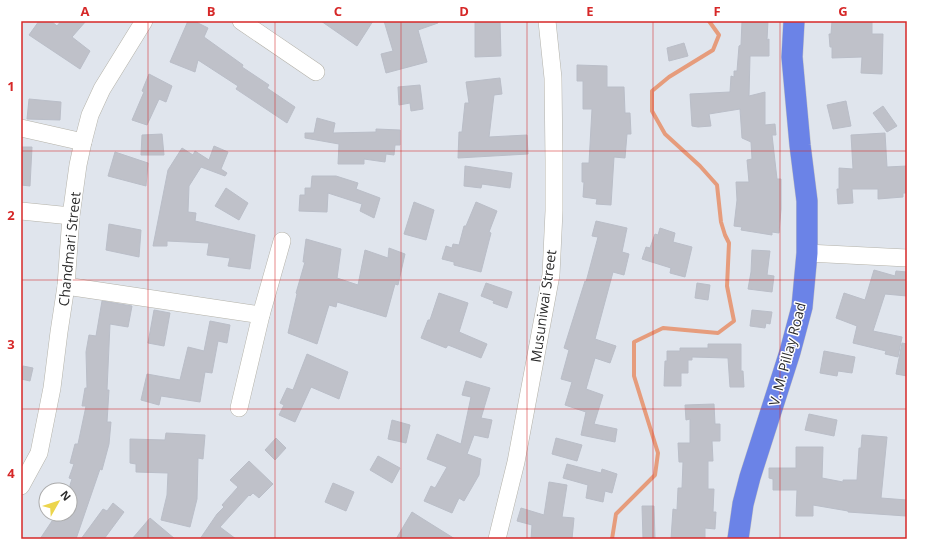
<svg xmlns="http://www.w3.org/2000/svg" width="928" height="560" font-family="'Open Sans',sans-serif">
	<rect width="100%" height="100%" fill="#e0e5ed"/>
	<g fill="none" stroke-linecap="round" stroke-linejoin="round">
		<polyline stroke="#e69c7c" stroke-width="4" points="612,539 616,514 655,475 658,453 634,376 634,342 663,328 718,333 734,321 727,286 729,243 725,235 721,222 717,185 700,166 665,134 652,111 652,91 669,77 713,50 719,35 709,21"/>
	</g>
	<g fill="#bfc1c9" stroke="#babec8">
		<polygon points="39,21 51,21 57,26 61,21 86,21 72,37 90,51 80,69 29,35"/>
		<polygon points="188,21 194,21 208,28 204,37 243,65 242,67 269,85 267,88 295,107 287,123 236,89 238,86 198,60 195,72 170,62"/>
		<polygon points="321,21 373,21 357,46"/>
		<polygon points="384,21 438,21 438,23 418,30 427,62 386,73 381,54 393,51"/>
		<polygon points="475,21 500,21 501,56 475,57"/>
		<polygon points="742,21 768,21 767,40 769,39 769,56 750,56 749,96 765,92 765,125 775,124 776,135 772,135 777,179 781,179 781,209 779,233 772,232 772,235 741,230 742,227 734,226 737,200 736,182 749,182 747,160 752,159 751,142 742,138 740,109 709,114 711,126 698,127 692,126 690,94 730,92 731,76 734,77 734,71 737,71 739,46 741,45"/>
		<polygon points="832,21 872,21 872,34 883,34 882,74 861,73 862,57 832,58 832,47 830,47 829,34 831,34"/>
		<polygon points="684,43 688,56 669,61 667,48"/>
		<polygon points="577,65 607,66 607,87 624,87 625,113 630,113 631,134 627,134 625,158 614,157 611,205 596,204 597,199 583,197 584,182 582,182 582,163 589,163 592,109 583,109 583,81 577,81"/>
		<polygon points="149,74 172,86 166,102 159,99 147,125 132,120 144,92 142,91"/>
		<polygon points="500,78 502,94 494,95 489,137 527,135 528,154 458,158 459,132 462,132 465,103 469,103 466,82"/>
		<polygon points="420,85 423,109 411,111 410,103 399,105 398,87"/>
		<polygon points="29,99 61,102 60,120 27,119"/>
		<polygon points="846,101 851,126 833,129 827,105"/>
		<polygon points="883,106 897,126 887,132 873,113"/>
		<polygon points="317,118 335,123 333,133 376,132 376,129 400,130 400,145 395,145 394,155 386,154 385,162 364,159 364,164 338,164 339,144 305,138 305,133 314,133"/>
		<polygon points="885,133 887,167 907,166 907,193 903,193 903,197 878,199 878,189 852,189 853,203 838,204 837,189 839,189 839,168 853,169 851,135"/>
		<polygon points="162,134 164,155 141,155 142,135"/>
		<polygon points="214,146 228,152 221,169 227,173 225,176 201,167 189,186 188,212 196,213 195,221 255,235 250,269 228,266 230,258 207,255 209,243 167,241 167,246 153,246 168,170 182,148 193,155 195,151 209,160"/>
		<polygon points="21,147 32,147 30,186 21,185"/>
		<polygon points="115,152 148,163 146,186 108,176"/>
		<polygon points="465,166 512,173 510,188 482,184 481,188 464,186"/>
		<polygon points="312,176 336,176 358,183 356,189 380,198 374,218 360,211 362,204 328,193 327,212 299,211 300,195 305,195 305,188 311,188"/>
		<polygon points="226,188 248,203 239,220 215,206"/>
		<polygon points="414,202 434,210 426,240 404,234"/>
		<polygon points="476,202 497,211 489,232 491,233 481,272 454,265 454,262 442,259 446,246 452,248 453,244 459,245 464,226 466,226"/>
		<polygon points="596,221 627,228 622,252 629,254 624,275 613,272 595,339 616,346 610,363 595,358 586,389 603,395 594,424 617,429 615,442 581,435 586,412 565,405 572,382 561,379 569,350 564,348 585,281 586,282 598,237 592,236"/>
		<polygon points="109,224 141,230 139,257 106,250"/>
		<polygon points="660,228 675,233 673,242 692,247 685,277 670,273 671,268 642,259 646,247 650,248 655,234 658,235"/>
		<polygon points="306,239 341,249 337,278 358,285 365,250 388,258 389,248 405,254 398,285 395,284 386,317 337,302 336,307 329,305 317,344 288,333 297,294 296,293 305,262 303,262"/>
		<polygon points="752,250 770,251 767,275 774,276 772,292 748,289 751,272"/>
		<polygon points="874,270 895,276 896,271 907,272 907,296 885,294 873,331 902,337 898,357 885,354 886,351 853,343 857,326 836,318 844,293 865,300"/>
		<polygon points="486,283 512,292 507,308 493,303 494,301 481,296"/>
		<polygon points="697,283 710,285 708,300 695,298"/>
		<polygon points="439,293 468,303 459,332 487,344 481,358 448,345 446,348 421,338 428,320 430,320"/>
		<polygon points="102,301 132,306 128,327 110,324 107,390 109,390 107,422 111,422 109,444 102,470 100,469 76,539 40,539 54,518 61,522 63,514 70,514 70,485 72,479 69,478 74,464 70,463 75,444 78,444 86,406 82,406 85,388 87,388 86,352 89,335 96,336"/>
		<polygon points="154,310 170,313 164,346 148,343"/>
		<polygon points="752,310 772,312 770,324 766,323 765,328 750,326"/>
		<polygon points="210,321 230,325 227,343 218,341 212,373 205,372 200,402 161,396 159,405 141,400 147,374 180,380 188,347 204,351"/>
		<polygon points="902,343 907,344 907,376 896,374"/>
		<polygon points="708,344 741,344 741,371 743,371 744,387 730,387 728,358 692,357 692,360 688,360 688,373 681,373 681,386 664,386 665,361 667,361 667,351 680,351 680,348 708,348"/>
		<polygon points="824,351 855,357 852,373 838,371 837,376 820,373"/>
		<polygon points="307,354 348,372 339,399 311,387 295,422 279,415 284,405 280,403 287,388 293,390"/>
		<polygon points="23,366 33,368 30,381 21,379"/>
		<polygon points="466,381 490,388 481,418 492,420 488,438 474,435 467,454 481,459 479,475 464,501 459,498 452,513 424,501 431,486 435,488 447,467 427,459 437,434 461,444 471,397 462,395"/>
		<polygon points="714,404 715,424 720,424 720,441 712,441 713,461 708,461 708,489 714,489 713,512 716,512 715,529 705,528 705,539 671,539 673,509 677,510 678,488 682,488 683,462 679,462 678,443 690,443 690,419 686,420 685,405"/>
		<polygon points="809,414 837,420 834,436 805,430"/>
		<polygon points="392,420 410,425 406,443 388,439"/>
		<polygon points="166,433 205,435 203,459 198,458 197,499 190,527 161,520 167,495 168,473 136,472 136,464 130,463 130,439 165,440"/>
		<polygon points="862,435 887,437 881,498 907,500 906,516 848,512 848,511 813,505 813,516 796,516 797,490 773,490 773,479 769,478 769,468 796,468 796,447 823,447 822,478 843,482 843,480 857,480 859,448 861,448"/>
		<polygon points="276,438 286,448 275,460 265,450"/>
		<polygon points="556,438 582,445 577,461 552,454"/>
		<polygon points="378,456 400,468 392,483 370,470"/>
		<polygon points="249,461 273,484 259,498 253,493 250,496 249,495 220,527 236,539 200,539 217,514 224,507 222,505 238,487 230,480"/>
		<polygon points="567,464 601,473 602,469 617,474 612,493 605,491 603,502 586,498 588,485 563,478"/>
		<polygon points="549,482 567,485 562,517 574,518 572,539 531,539 532,525 517,521 521,508 544,515"/>
		<polygon points="333,483 354,492 346,511 325,502"/>
		<polygon points="113,503 124,512 104,539 81,539 103,509 107,511"/>
		<polygon points="642,506 654,506 655,539 643,539"/>
		<polygon points="412,512 423,519 455,539 396,539"/>
		<polygon points="150,518 175,539 132,539"/>
	</g>
	<g fill="none" stroke-linecap="round" stroke-linejoin="round">
		<g stroke="#b4b2a9" stroke-width="18">
			<g id="minor">
				<polyline points="241,21 316,72"/>
				<polyline points="21,128 83,142"/>
				<polyline points="21,211 71,216"/>
				<polyline points="807,253 907,258"/>
				<polyline points="66,286 261,315"/>
				<polyline points="239,408 261,315 282,241"/>
				<polyline points="21,486 39,453 52,388 59,332 66,286 71,216 78,165 83,142 90,115 102,89 144,21"/>
				<polyline points="497,539 516,462 551,275 554,211 554,161 553,78 547,21"/>
			</g>
		</g>
		<g stroke="#c4c4c4" stroke-width="22">
			<polyline id="major" points="738,539 743,504 750,477 790,352 802,307 807,253 807,201 800,145 792,57 794,21"/>
		</g>
		<use href="#minor" stroke="#fff" stroke-width="17"/>
		<use href="#major" stroke="#6b83e7" stroke-width="21"/>
	</g>
	<path fill="none" stroke="#d62828" stroke-width="1" stroke-opacity="0.55" d="M148,21V539M275,21V539M401,21V539M527,21V539M653,21V539M780,21V539M21,151H907M21,280H907M21,409H907"/>
	<g text-anchor="middle" dominant-baseline="central" stroke-width="3" stroke-linejoin="round" paint-order="stroke">
		<g font-size="14" fill="#2c2c2c" stroke="#fff">
			<text transform="translate(69 249) rotate(-84)">Chandmari Street</text>
			<text transform="translate(543 306) rotate(-82)">Musuniwai Street</text>
			<text transform="translate(787 354) rotate(-75)">V. M. Pillay Road</text>
		</g>
	</g>
	<rect width="928" height="560" fill="none" stroke="#ffffff" stroke-width="44"/>
	<g transform="translate(58 502) rotate(51)"><circle r="19" fill="#ffffff" stroke="#ababab"/>
	<path d="M0-3L7 15L0 10L-7 15Z" fill="#ecd54d"/>
	<text y="-6" font-size="11" font-weight="bold" text-anchor="middle" fill="#2c2c2c">N</text>
	</g>
	<rect x="22" y="22" width="884" height="516" fill="none" stroke="#d62828" stroke-width="1.5"/>
	<g font-size="13" text-anchor="middle" font-weight="bold" fill="#d62828">
		<text x="85" y="16">A</text>
		<text x="211" y="16">B</text>
		<text x="338" y="16">C</text>
		<text x="464" y="16">D</text>
		<text x="590" y="16">E</text>
		<text x="717" y="16">F</text>
		<text x="843" y="16">G</text>
		<text x="11" y="91">1</text>
		<text x="11" y="220">2</text>
		<text x="11" y="349">3</text>
		<text x="11" y="478">4</text>
	</g>
</svg>
